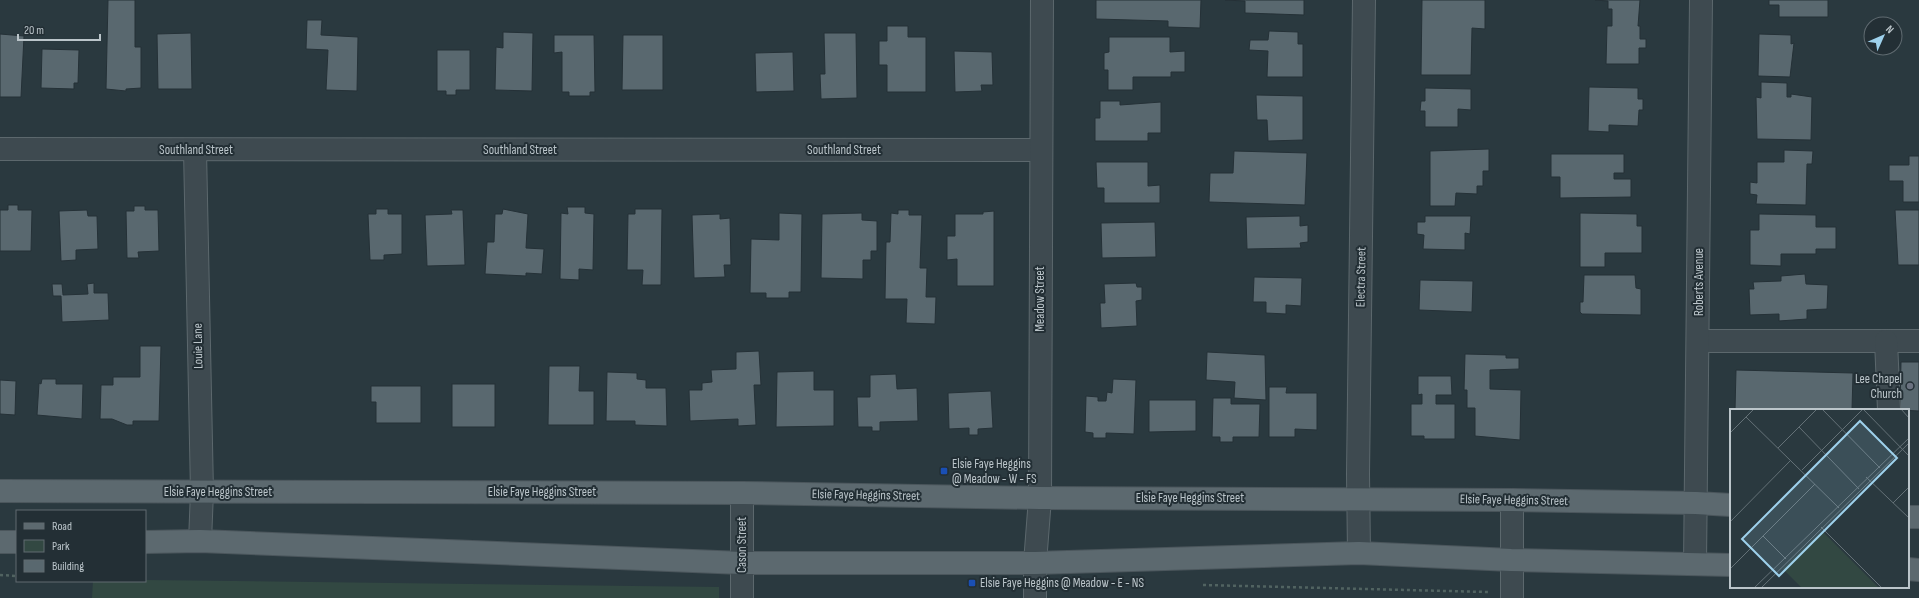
<svg xmlns="http://www.w3.org/2000/svg" width="1919" height="598" font-family="'Sofia Sans Condensed',sans-serif">
	<rect width="100%" height="100%" fill="#2a393f"/>
	<polygon fill="#324842" points="145,580 719,587 719,598 92,598 93,581"/>
	<g fill="#59686f" stroke="#253137">
		<polygon points="108,0 135,0 135,47 141,47 141,88 126,89 126,91 106,89"/>
		<polygon points="1096,0 1201,0 1200,28 1168,27 1168,21 1096,19"/>
		<polygon points="1225,0 1304,0 1304,15 1245,13 1245,1"/>
		<polygon points="1422,0 1485,0 1485,29 1472,28 1471,75 1421,75"/>
		<polygon points="1595,0 1640,0 1638,26 1640,26 1640,39 1646,39 1646,48 1639,48 1639,64 1606,64 1607,26 1612,26 1612,9 1608,9 1608,1"/>
		<polygon points="1769,0 1828,0 1828,17 1779,17 1779,5 1769,5"/>
		<polygon points="307,20 322,20 321,35 358,37 357,91 326,90 328,50 306,49"/>
		<polygon points="887,26 908,26 908,37 926,37 926,92 887,92 887,65 879,65 879,41 887,41"/>
		<polygon points="1269,31 1298,32 1298,44 1303,44 1303,77 1267,77 1268,51 1249,50 1250,40 1268,40"/>
		<polygon points="503,32 533,33 532,91 495,90 496,47 503,48"/>
		<polygon points="191,33 192,89 158,89 157,34"/>
		<polygon points="824,33 856,33 857,98 821,99 820,74 825,74"/>
		<polygon points="0,34 24,36 21,97 0,97"/>
		<polygon points="1759,34 1791,35 1791,44 1794,43 1790,77 1758,76"/>
		<polygon points="554,35 594,35 595,92 590,92 590,96 569,96 569,92 562,92 562,52 554,53"/>
		<polygon points="623,35 663,35 663,90 622,90"/>
		<polygon points="1109,37 1170,37 1170,52 1185,51 1185,72 1171,72 1171,77 1133,77 1133,90 1108,90 1108,70 1104,70 1104,53 1109,52"/>
		<polygon points="42,49 79,50 78,83 74,83 74,89 41,88"/>
		<polygon points="437,50 470,50 470,90 456,90 456,95 446,95 446,91 437,91"/>
		<polygon points="954,51 992,52 993,85 981,85 982,91 955,92"/>
		<polygon points="793,52 794,91 756,92 755,53"/>
		<polygon points="1761,82 1787,83 1787,97 1791,97 1791,94 1812,97 1811,140 1757,139 1756,97 1761,98"/>
		<polygon points="1589,87 1638,88 1638,99 1643,99 1643,110 1639,110 1638,126 1609,125 1609,132 1588,131"/>
		<polygon points="1425,88 1471,89 1471,110 1458,109 1458,127 1425,127 1425,111 1420,111 1421,101 1425,101"/>
		<polygon points="1256,95 1303,96 1303,140 1268,141 1267,120 1257,120"/>
		<polygon points="1100,101 1120,101 1120,105 1161,102 1161,133 1148,133 1148,141 1095,141 1095,118 1100,118"/>
		<polygon points="1489,149 1489,171 1483,171 1483,186 1477,186 1477,194 1456,193 1455,206 1430,206 1430,151"/>
		<polygon points="1784,150 1813,151 1812,164 1807,164 1806,205 1756,204 1757,195 1750,194 1750,182 1757,183 1757,162 1784,162"/>
		<polygon points="1234,151 1307,153 1305,205 1209,202 1210,173 1233,173"/>
		<polygon points="1551,154 1624,154 1624,173 1614,173 1614,179 1631,179 1631,197 1560,198 1560,177 1551,177"/>
		<polygon points="1909,156 1919,156 1919,202 1903,202 1903,181 1889,181 1889,165 1909,165"/>
		<polygon points="1096,162 1148,162 1148,186 1160,185 1160,203 1104,203 1104,188 1097,188"/>
		<polygon points="8,205 18,205 18,210 32,210 31,251 0,251 0,210 8,210"/>
		<polygon points="134,206 145,206 145,210 158,210 159,251 138,252 139,258 127,258 126,211 134,211"/>
		<polygon points="567,207 585,207 585,213 594,214 593,270 579,269 579,280 560,279 561,213 568,214"/>
		<polygon points="376,209 388,209 388,214 402,214 402,254 384,255 384,260 370,260 368,214 376,214"/>
		<polygon points="503,209 528,214 526,248 544,249 542,274 526,273 526,276 485,274 487,242 494,242 495,214 502,214"/>
		<polygon points="635,209 662,209 661,285 642,285 643,270 627,270 628,214 635,214"/>
		<polygon points="87,210 88,216 97,216 98,249 76,250 76,260 61,261 59,211"/>
		<polygon points="451,210 463,210 465,265 427,266 425,215 452,214"/>
		<polygon points="898,210 909,210 909,215 922,215 920,268 927,268 926,297 936,297 935,324 906,323 907,299 885,299 886,242 890,242 891,213 898,214"/>
		<polygon points="1895,210 1919,210 1919,265 1898,265"/>
		<polygon points="994,211 994,286 957,286 957,259 947,260 947,236 955,236 955,214 983,214 983,212"/>
		<polygon points="779,213 802,214 801,292 789,292 789,298 766,298 766,293 750,293 751,239 779,240"/>
		<polygon points="862,213 862,220 877,221 877,251 871,251 871,260 863,260 863,279 821,278 822,214"/>
		<polygon points="1580,213 1637,214 1637,226 1642,226 1642,253 1605,253 1605,267 1580,267"/>
		<polygon points="720,214 720,219 730,218 731,265 724,265 725,277 694,278 692,215"/>
		<polygon points="1759,214 1816,215 1816,227 1836,227 1836,249 1816,249 1816,254 1781,254 1781,266 1750,265 1750,230 1759,230"/>
		<polygon points="1300,216 1300,226 1308,225 1308,242 1300,243 1301,248 1247,249 1246,217"/>
		<polygon points="1425,216 1471,216 1470,234 1465,233 1465,250 1423,249 1424,235 1417,234 1417,222 1425,222"/>
		<polygon points="1155,222 1156,257 1102,258 1101,223"/>
		<polygon points="1805,274 1806,284 1828,285 1827,309 1807,310 1807,319 1779,321 1779,314 1750,315 1749,289 1754,289 1753,282 1781,281 1781,276"/>
		<polygon points="1584,275 1635,275 1636,288 1641,289 1641,315 1582,314 1580,312 1580,302 1583,302"/>
		<polygon points="1254,277 1302,278 1301,306 1286,305 1286,314 1266,313 1266,302 1253,302"/>
		<polygon points="1420,280 1473,281 1472,312 1419,310"/>
		<polygon points="94,283 94,293 108,293 109,320 62,322 61,296 53,296 52,284 62,284 63,295 88,294 87,284"/>
		<polygon points="1136,283 1137,287 1142,287 1142,300 1136,301 1137,326 1101,328 1100,303 1105,303 1104,284"/>
		<polygon points="140,346 161,346 159,421 133,421 133,425 127,425 112,419 100,419 101,385 113,385 113,377 140,377"/>
		<polygon points="759,351 761,385 754,385 756,425 738,426 738,419 690,421 689,390 702,390 702,383 712,382 711,370 736,369 736,352"/>
		<polygon points="1207,352 1265,355 1266,400 1234,398 1235,382 1206,380"/>
		<polygon points="1465,354 1506,355 1506,358 1519,358 1519,369 1490,370 1490,389 1521,390 1520,440 1475,436 1475,408 1467,408 1467,390 1464,390"/>
		<polygon points="1901,362 1919,362 1919,411 1900,410"/>
		<polygon points="549,366 580,366 579,391 594,391 594,425 548,425"/>
		<polygon points="1736,370 1853,373 1852,410 1735,410"/>
		<polygon points="814,371 814,390 834,390 834,426 776,427 777,372"/>
		<polygon points="607,372 637,373 637,379 646,380 646,388 666,388 667,426 635,425 635,421 606,421"/>
		<polygon points="896,374 897,389 917,388 918,421 880,422 880,431 872,431 872,427 858,427 857,397 870,397 870,375"/>
		<polygon points="1418,376 1451,376 1452,395 1436,395 1436,404 1455,404 1455,439 1424,439 1424,436 1411,436 1411,404 1422,404 1422,394 1418,395"/>
		<polygon points="42,379 56,379 56,384 83,384 82,419 37,415 39,383 41,384"/>
		<polygon points="1113,379 1136,380 1134,434 1106,433 1106,438 1093,438 1093,433 1085,432 1086,396 1098,397 1098,401 1106,401 1107,392 1112,393"/>
		<polygon points="0,380 16,381 15,415 0,414"/>
		<rect x="452" y="384" width="43" height="43"/>
		<polygon points="371,386 421,386 421,423 376,423 376,402 371,402"/>
		<polygon points="1269,387 1287,387 1286,393 1317,393 1317,430 1295,429 1295,437 1269,437"/>
		<polygon points="991,391 993,428 978,429 978,435 969,435 969,428 949,429 948,393"/>
		<polygon points="1213,398 1231,398 1231,404 1260,404 1259,437 1233,437 1233,442 1220,442 1220,437 1212,437"/>
		<polygon points="1149,400 1196,400 1196,431 1149,432"/>
	</g>
	<g fill="none" stroke-linecap="round" stroke-linejoin="round">
		<g stroke="#5c686d" stroke-width="24">
			<g id="minor">
				<polyline points="0,149 1040,150"/>
				<polyline points="195,150 202,492 200,541"/>
				<polyline points="1698,341 1919,341"/>
				<polyline points="1886,341 1889,410"/>
				<polyline points="1512,500 1512,598"/>
				<polyline points="1359,553 1358,474 1364,0"/>
				<polyline points="1695,564 1701,0"/>
				<polyline points="742,598 742,493"/>
				<polyline points="1035,598 1035,563 1040,498 1042,0"/>
			</g>
		</g>
		<g stroke="#4b565c" stroke-width="24">
			<g id="major">
				<polyline points="0,491 742,493 1040,498 1512,500 1696,503 1731,505"/>
				<polyline points="1908,517 1919,517"/>
				<polyline points="0,542 17,542"/>
				<polyline points="145,542 200,541 742,563 1035,563 1359,553 1511,560 1731,565"/>
				<polyline points="1908,569 1919,570"/>
			</g>
		</g>
		<g stroke="#516361" stroke-width="2.5" stroke-dasharray="3 3" stroke-linecap="butt">
			<polyline points="0,575 17,576"/>
			<polyline points="1203,585 1488,592"/>
		</g>
		<use href="#minor" stroke="#3e4a50" stroke-width="22"/>
		<use href="#major" stroke="#5c696f" stroke-width="22"/>
	</g>
	<circle fill="#6b7280" stroke="#232f35" stroke-width="1.5" cx="1910" cy="386" r="4"/>
	<g fill="#1a4fb4" stroke="#232f35" stroke-width="1.5">
		<rect x="940" y="467" width="8" height="8" rx="2"/>
		<rect x="968" y="579" width="8" height="8" rx="2"/>
	</g>
	<g text-anchor="middle" dominant-baseline="central" stroke-width="4" stroke-linejoin="round" paint-order="stroke">
		<g font-size="13" fill="#bbc5ca" stroke="#232f35">
			<text x="196" y="150">Southland Street</text>
			<text x="520" y="150">Southland Street</text>
			<text x="844" y="150">Southland Street</text>
			<text transform="translate(1361 277) rotate(-89)">Electra Street</text>
			<text transform="translate(1699 282) rotate(-90)">Roberts Avenue</text>
			<text transform="translate(1040 299) rotate(-90)">Meadow Street</text>
			<text transform="translate(198 346) rotate(-91)">Louie Lane</text>
			<text x="218" y="492">Elsie Faye Heggins Street</text>
			<text x="542" y="492">Elsie Faye Heggins Street</text>
			<text transform="translate(866 495) rotate(1)">Elsie Faye Heggins Street</text>
			<text x="1190" y="498">Elsie Faye Heggins Street</text>
			<text transform="translate(1514 500) rotate(1)">Elsie Faye Heggins Street</text>
			<text transform="translate(742 545) rotate(-90)">Cason Street</text>
		</g>
		<g font-size="13" fill="#bbc5ca" stroke="#232f35" text-anchor="start">
			<text x="1902" y="379" text-anchor="end">Lee Chapel<tspan x="1902" dy="15">Church</tspan></text>
			<text x="952" y="464">Elsie Faye Heggins<tspan x="952" dy="15">@ Meadow - W - FS</tspan></text>
			<text x="980" y="583">Elsie Faye Heggins @ Meadow - E - NS</text>
		</g>
	</g>
	<g transform="translate(1730 409)">
		<rect width="179" height="179" fill="#2a393f"/>
		<path d="M92,122L149,179H72L53,160Z" fill="#324842"/>
		<path fill="none" stroke="#647177" stroke-width="1" d="M92,0L150,59M133,0L179,47M171,0L179,9M16,8L109,99M69,18L129,80M0,24L24,0M48,39L87,0M72,61L133,0M136,68L179,109M163,94L179,78M0,113L61,51M91,118L152,179M33,127L56,150M0,160L85,75M24,179L179,29M31,179L179,34"/>
		<path fill="#9ed1ec" fill-opacity="0.15" stroke="#9ed1ec" stroke-width="2" d="M130,12L167,49L49,167L12,130Z"/>
		<rect width="179" height="179" fill="none" stroke="#bbc5ca" stroke-width="2"/>
	</g>
	<rect x="16" y="510" width="130" height="72" fill="#232f35" stroke="#606b71"/>
	<rect x="24" y="523" width="20" height="6" fill="#5c696f" stroke="#606b71"/>
	<text x="52" y="530" font-size="12" fill="#bbc5ca">Road</text>
	<rect x="24" y="540" width="20" height="12" fill="#324842" stroke="#606b71"/>
	<text x="52" y="550" font-size="12" fill="#bbc5ca">Park</text>
	<rect x="24" y="560" width="20" height="12" fill="#59686f" stroke="#606b71"/>
	<text x="52" y="570" font-size="12" fill="#bbc5ca">Building</text>
	<g transform="translate(1883 36) rotate(45)"><circle r="19" fill="#232f35" stroke="#606b71"/>
	<path d="M0-3L7 15L0 10L-7 15Z" fill="#9ed1ec"/>
	<text y="-6" font-size="11" font-weight="bold" text-anchor="middle" fill="#bbc5ca">N</text>
	</g>
	<path d="M18 34v6h82v-6" fill="none" stroke="#bbc5ca" stroke-width="2"/>
	<text x="24" y="34" font-size="12" fill="#bbc5ca" stroke="#232f35" stroke-width="3" paint-order="stroke">20 m</text>
</svg>
